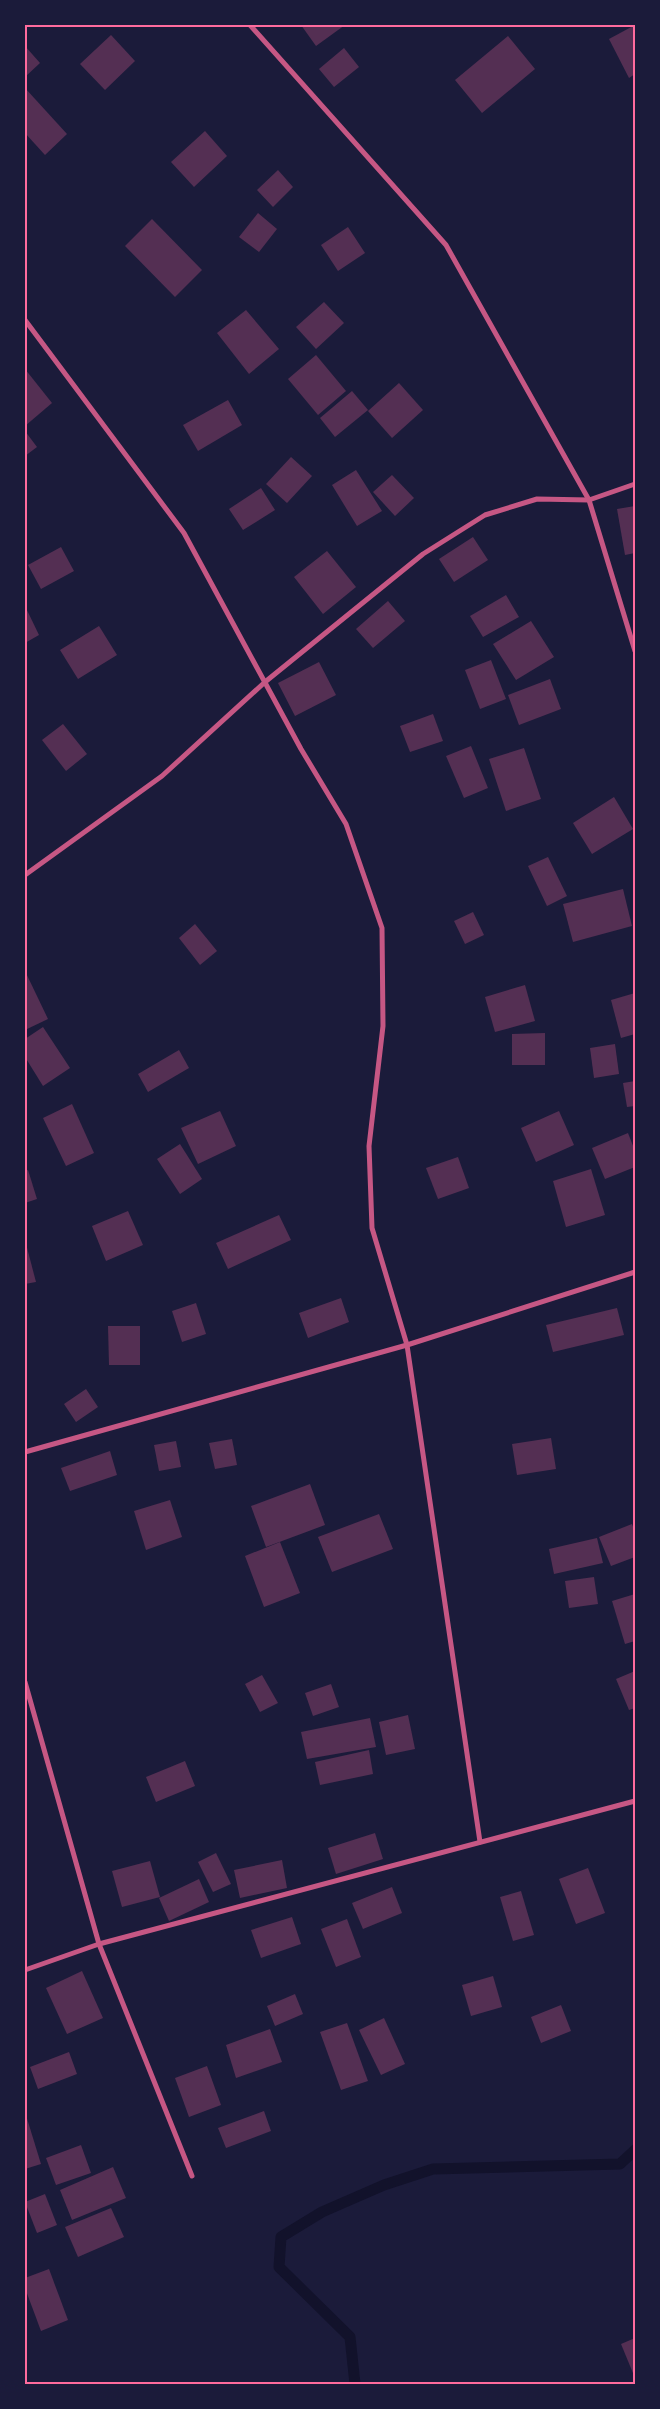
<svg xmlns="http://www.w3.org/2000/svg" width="660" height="2409" font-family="'Work Sans',sans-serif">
	<rect width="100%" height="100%" fill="#1b1b3a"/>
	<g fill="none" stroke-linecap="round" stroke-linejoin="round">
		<polyline stroke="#12122b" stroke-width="11" points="355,2384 350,2337 279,2267 281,2237 322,2212 384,2185 433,2169 620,2164 635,2150"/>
	</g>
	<g fill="#542f53">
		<polygon points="301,25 345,25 316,46"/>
		<polygon points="635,25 635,74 629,78 609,39"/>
		<polygon points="111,35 135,61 105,90 80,64"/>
		<polygon points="508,36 535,69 482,113 455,80"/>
		<polygon points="25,46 40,63 25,77"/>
		<polygon points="344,48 359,67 334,87 319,69"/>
		<polygon points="25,88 67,134 45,155 25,133"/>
		<polygon points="205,131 227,156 194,187 171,162"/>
		<polygon points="278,170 293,187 273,207 257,190"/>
		<polygon points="258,213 277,229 259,252 239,237"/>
		<polygon points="152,219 202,270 175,297 125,246"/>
		<polygon points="348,227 365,253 338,271 321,245"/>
		<polygon points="324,302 344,323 316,349 296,327"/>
		<polygon points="246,310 279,349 249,374 217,333"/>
		<polygon points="316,355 346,391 318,415 288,379"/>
		<polygon points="25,369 52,403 25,426"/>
		<polygon points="399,383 423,410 392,438 368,411"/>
		<polygon points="352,391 368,410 335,437 320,418"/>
		<polygon points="228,400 242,425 198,451 183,425"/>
		<polygon points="25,431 37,447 25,456"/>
		<polygon points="291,457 312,476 287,503 266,484"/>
		<polygon points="356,470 382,511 357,526 332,485"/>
		<polygon points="392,475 414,498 395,516 373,492"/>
		<polygon points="261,488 275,510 243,530 229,509"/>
		<polygon points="635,506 635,553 625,555 617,509"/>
		<polygon points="473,537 488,560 454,582 439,559"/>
		<polygon points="61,547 74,571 41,589 28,565"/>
		<polygon points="327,551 356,587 323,614 294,577"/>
		<polygon points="506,595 519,617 483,637 470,616"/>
		<polygon points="388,601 405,621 373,648 356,629"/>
		<polygon points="25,606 39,635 25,643"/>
		<polygon points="531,621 554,657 516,680 493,644"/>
		<polygon points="99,626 117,655 78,679 60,650"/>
		<polygon points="491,660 506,699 480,709 465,670"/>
		<polygon points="319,662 336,695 295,716 278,683"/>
		<polygon points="550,679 561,709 519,725 508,695"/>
		<polygon points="433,714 443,741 410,752 400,726"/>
		<polygon points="63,724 87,754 66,771 42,740"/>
		<polygon points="471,746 488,788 464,798 446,756"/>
		<polygon points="524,748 541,799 506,811 489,759"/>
		<polygon points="614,797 633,829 592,854 573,823"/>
		<polygon points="548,857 567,896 547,906 528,866"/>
		<polygon points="623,889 632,926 573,942 563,904"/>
		<polygon points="473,912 484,935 465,944 454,921"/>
		<polygon points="195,924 217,951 200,965 179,938"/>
		<polygon points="25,971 48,1019 25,1030"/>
		<polygon points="525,985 535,1021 495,1032 485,997"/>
		<polygon points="635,993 635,1034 621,1038 611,1000"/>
		<polygon points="43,1027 70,1068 43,1086 25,1057 25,1039"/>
		<polygon points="545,1033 545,1065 512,1065 512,1034"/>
		<polygon points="615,1044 619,1074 594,1078 590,1048"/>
		<polygon points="179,1050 189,1068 148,1092 138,1074"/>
		<polygon points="635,1081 635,1106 627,1107 623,1083"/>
		<polygon points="72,1104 94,1153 66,1166 43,1118"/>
		<polygon points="220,1111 236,1146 198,1164 181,1128"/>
		<polygon points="559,1111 574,1145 536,1162 521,1128"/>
		<polygon points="628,1133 635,1151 635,1167 605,1179 592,1148"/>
		<polygon points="180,1144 202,1179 180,1194 157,1159"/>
		<polygon points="458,1157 469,1188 438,1199 426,1168"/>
		<polygon points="591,1169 605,1215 566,1227 553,1181"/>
		<polygon points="28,1170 37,1199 25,1203 25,1171"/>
		<polygon points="128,1211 143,1245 106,1261 92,1226"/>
		<polygon points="279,1215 291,1240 228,1269 216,1243"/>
		<polygon points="25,1240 36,1282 25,1284"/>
		<polygon points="341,1298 349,1322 308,1338 299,1313"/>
		<polygon points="196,1303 206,1334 182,1342 172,1311"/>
		<polygon points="617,1308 624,1335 553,1352 546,1325"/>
		<polygon points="108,1326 140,1326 140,1365 109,1365"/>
		<polygon points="86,1389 98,1407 76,1422 64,1404"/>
		<polygon points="551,1438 556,1469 517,1475 512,1444"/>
		<polygon points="232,1439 237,1465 215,1469 209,1443"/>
		<polygon points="176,1441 181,1467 159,1471 154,1445"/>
		<polygon points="110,1451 117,1475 70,1491 61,1468"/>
		<polygon points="310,1484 325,1525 266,1547 251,1506"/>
		<polygon points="170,1500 182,1537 146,1550 134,1511"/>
		<polygon points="379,1514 393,1549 332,1572 318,1537"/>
		<polygon points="632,1524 635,1532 635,1557 611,1566 599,1537"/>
		<polygon points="597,1538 603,1563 554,1574 549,1549"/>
		<polygon points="280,1542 300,1593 264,1607 245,1556"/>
		<polygon points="594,1577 598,1604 569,1608 565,1581"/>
		<polygon points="635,1594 635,1641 625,1644 612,1601"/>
		<polygon points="635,1671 635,1708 629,1710 616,1679"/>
		<polygon points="262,1675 278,1703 260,1712 245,1684"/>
		<polygon points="331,1684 339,1707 313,1716 305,1693"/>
		<polygon points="408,1715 415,1749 386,1755 379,1722"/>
		<polygon points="370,1718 376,1747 307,1759 301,1732"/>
		<polygon points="369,1750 373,1774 320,1785 315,1762"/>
		<polygon points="185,1761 195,1786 156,1802 146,1777"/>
		<polygon points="375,1833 383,1859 336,1874 328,1848"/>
		<polygon points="216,1853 231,1884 213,1892 198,1862"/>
		<polygon points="282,1860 287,1888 240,1898 234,1870"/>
		<polygon points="150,1861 160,1897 122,1907 112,1871"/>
		<polygon points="588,1868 605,1913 576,1924 559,1879"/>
		<polygon points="199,1879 209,1902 169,1921 159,1898"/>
		<polygon points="392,1887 402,1913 363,1929 352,1903"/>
		<polygon points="521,1891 534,1935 513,1941 500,1897"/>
		<polygon points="292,1917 301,1944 261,1958 251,1930"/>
		<polygon points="347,1919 361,1957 336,1967 321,1929"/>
		<polygon points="82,1971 103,2018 67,2034 46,1988"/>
		<polygon points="493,1976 502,2007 471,2016 462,1985"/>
		<polygon points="295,1994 303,2014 275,2026 267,2006"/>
		<polygon points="561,2005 571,2031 541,2043 531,2017"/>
		<polygon points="384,2018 405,2064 381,2075 359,2030"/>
		<polygon points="347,2023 368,2081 341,2090 320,2032"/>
		<polygon points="270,2029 282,2062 236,2078 226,2045"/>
		<polygon points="69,2052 77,2074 38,2089 30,2067"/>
		<polygon points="207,2066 221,2105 189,2117 175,2078"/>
		<polygon points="264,2111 271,2131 226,2148 218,2128"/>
		<polygon points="25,2112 41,2164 25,2169"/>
		<polygon points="81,2145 91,2173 56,2185 46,2158"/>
		<polygon points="113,2167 126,2198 72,2220 60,2190"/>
		<polygon points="45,2194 57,2225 37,2233 25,2202"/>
		<polygon points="111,2208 124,2237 78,2257 65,2227"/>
		<polygon points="49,2269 68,2320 41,2331 25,2288 25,2278"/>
		<polygon points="635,2338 635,2378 621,2344"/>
	</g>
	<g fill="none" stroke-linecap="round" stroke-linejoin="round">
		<g stroke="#c65784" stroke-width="5">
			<polyline points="250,25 446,245 589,500 635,651"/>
			<polyline points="25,320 184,533 301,749 346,824 382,928 383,1026 369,1146 372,1228 407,1345 480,1842"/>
			<polyline points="25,875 162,776 265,682 423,554 485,515 537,499 589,500 635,484"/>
			<polyline points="25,1452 407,1345 635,1272"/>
			<polyline points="25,1682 99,1944 192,2176"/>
			<polyline points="25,1970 99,1944 635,1801"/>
		</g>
	</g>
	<rect width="660" height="2409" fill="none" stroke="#1b1b3a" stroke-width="52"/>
	<rect x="26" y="26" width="608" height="2357" fill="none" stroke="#ff6b9d" stroke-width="2"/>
</svg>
